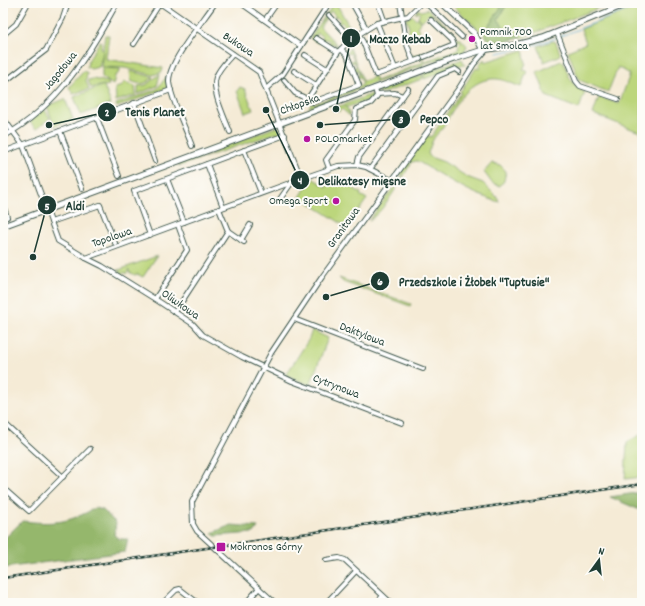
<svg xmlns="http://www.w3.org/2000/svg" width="645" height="606" font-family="Dekko,sans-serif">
	<rect width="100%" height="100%" fill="#fdfcf7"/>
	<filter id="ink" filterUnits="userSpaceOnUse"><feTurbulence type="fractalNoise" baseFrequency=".025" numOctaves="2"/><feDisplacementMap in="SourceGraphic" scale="8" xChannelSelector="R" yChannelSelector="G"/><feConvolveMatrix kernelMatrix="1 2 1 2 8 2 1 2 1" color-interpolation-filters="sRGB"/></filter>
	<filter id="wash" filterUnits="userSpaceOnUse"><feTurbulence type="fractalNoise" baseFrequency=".012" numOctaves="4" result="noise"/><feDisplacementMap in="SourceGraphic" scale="16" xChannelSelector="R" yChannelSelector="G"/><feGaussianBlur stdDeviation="0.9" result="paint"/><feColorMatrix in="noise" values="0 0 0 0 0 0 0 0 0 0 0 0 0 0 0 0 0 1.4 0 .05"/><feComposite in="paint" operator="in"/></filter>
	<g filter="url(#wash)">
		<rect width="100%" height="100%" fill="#f5ebd6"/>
		<g fill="#bcd67c" stroke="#6e8a58">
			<polygon points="334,3 336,3 353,33 362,28 359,22 361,21 363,27 362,28 352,35 350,35 351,32 347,28 345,30 343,28 345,26 342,22 339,24 338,22 340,20 336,16 334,18 335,15 331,11 320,27 339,47 347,39 342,34 344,33 347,40 337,50 335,49 337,46 332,43 330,46 328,44 330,41 325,39 323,41 321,40 323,37 317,33 314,39 319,42 318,43 310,38"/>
			<polygon points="450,3 504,3 483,34"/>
			<path d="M508,3H612L521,38L520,35C508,33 504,28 498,19Z"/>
			<polygon points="642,5 642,133 593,114 599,97 619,104 630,74 618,67 608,92 579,80 568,51 586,43 581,29"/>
			<polygon points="418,9 421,11 428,9 454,33 454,35 450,36 452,34 433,15 431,16 429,14 421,22 418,16 420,14 418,12 415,13"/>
			<polygon points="412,15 416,19 418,17 420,23 417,27 420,30 410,40 409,34 407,34 406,32 409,31 408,22 405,20"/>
			<polygon points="105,35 109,35 106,59 163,68 162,72 153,75 125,68 101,67"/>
			<polygon points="457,38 460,38 467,46 463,53 426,63 426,61 459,49 458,46 461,42 459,40 457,42"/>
			<polygon points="100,41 102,42 101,47 103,52 99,67 91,69 87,67 88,61"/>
			<polygon points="553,41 556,42 560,53 559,56 544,62 538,46"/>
			<polygon points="350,48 363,81 373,78 371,71 372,70 376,81 424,62 420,56 415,58 412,56 422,53 424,55 422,56 425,64 309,108 311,103 317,103 360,86 363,84 360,77 357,78 357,76 359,75 357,70 355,71 354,68 356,67 355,62 352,63 351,61 354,60 351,53 348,54 347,52"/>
			<path d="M523,50L526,63L523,70L527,71L521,87C513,84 505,80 498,79C471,76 455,105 445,124C443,130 437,133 434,138C431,143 430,148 428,153L430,157L444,162L467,177L483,183L498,198L499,202C470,194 443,176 417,161L412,162C403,176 383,214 369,220L403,175L400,173L427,135L431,137L461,93L460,92L476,68L479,69L480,67L478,66L484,59L485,62Z"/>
			<polygon points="462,59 465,65 460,65 424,79 424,73"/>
			<path d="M561,61L564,63C569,76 571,86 585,92L579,109L546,96L537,72Z"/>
			<polygon points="102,68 120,69 120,72 115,76 113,85 102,77"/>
			<polygon points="84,71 87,73 86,81 89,89 73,94 69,87"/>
			<path d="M130,71L153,77C146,85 140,85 131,81Z"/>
			<polygon points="160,74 157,86 138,94 138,86 146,85"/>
			<polygon points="423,74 422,79 386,92 380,93 379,91 379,89 411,77 416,78"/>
			<polygon points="167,76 167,88 117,107 116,104 157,89"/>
			<polygon points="93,79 108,82 109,85 104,86 111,104 81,115 74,97 104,85 91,88 88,80"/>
			<polygon points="125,82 135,86 136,95 116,101 115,88 120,87"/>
			<polygon points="240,87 245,89 253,110 245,113 237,91"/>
			<polygon points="375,93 370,100 347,107 344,106 347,108 350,116 342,109 339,112 337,107"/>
			<polygon points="65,99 73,119 54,126 47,106"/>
			<polygon points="44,109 50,118 36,129 30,122"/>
			<polygon points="276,127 279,128 281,135 277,136 276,133 179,166 178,163 208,156 222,147"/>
			<polygon points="492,163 500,165 506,171 504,181 500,186 492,183 484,172"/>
			<polygon points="334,176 361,193 360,195 367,199 347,227 300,197 312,178 327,187"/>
			<polygon points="157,256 143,277 137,274 135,275 129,272 129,269 126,274 124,272 122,275 119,270 116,271"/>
			<polygon points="339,278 411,304 410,306 343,282"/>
			<polygon points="312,330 328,338 310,385 286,375 309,339"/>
			<polygon points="640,435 642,435 642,477 625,479 627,442"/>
		</g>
		<g fill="#95b76c" stroke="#5a7a50">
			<path d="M504,3H508L498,19C504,28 508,33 520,35L521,38L493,44L483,34Z"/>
			<polygon points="642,492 642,511 610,497"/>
			<path d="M95,508L103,510L116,523L114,535L119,539H128L125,552L3,568V540L22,521C52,524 67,524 95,508Z"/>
			<polygon points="231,525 258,527 254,533 215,536 212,533"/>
		</g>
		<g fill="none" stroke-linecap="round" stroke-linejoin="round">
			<g stroke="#5fb2da" stroke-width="1">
				<polyline points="561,36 642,4"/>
				<polyline points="531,46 556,38"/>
				<polyline points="497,53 526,47"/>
			</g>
		</g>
	</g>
	<g filter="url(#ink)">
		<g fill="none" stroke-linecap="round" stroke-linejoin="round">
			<g stroke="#3f574c" stroke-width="6">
				<g id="minor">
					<polyline points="160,3 259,72 297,168"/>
					<polyline points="241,3 301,46"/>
					<polyline points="352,3 366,28"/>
					<polyline points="378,3 384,20"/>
					<polyline points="400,3 406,42 413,61"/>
					<polyline points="426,3 462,37"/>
					<polyline points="329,15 351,39"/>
					<polyline points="265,20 277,3"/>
					<polyline points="377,23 395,68"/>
					<polyline points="557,33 576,81 580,86 618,99"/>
					<polyline points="358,34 363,42 376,75 420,59"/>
					<polyline points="3,35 16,24 28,3"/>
					<polyline points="316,38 338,52"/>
					<polyline points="134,44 160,3"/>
					<polyline points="305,55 327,69"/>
					<polyline points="424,57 454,45 452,40 431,20"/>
					<polyline points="294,71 316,85"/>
					<polyline points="284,80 295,93 313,102 359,85 347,55 341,49"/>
					<polyline points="3,83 46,50 63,18 68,3"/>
					<polyline points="267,88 283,74 329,3"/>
					<polyline points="377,94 395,93 403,96"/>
					<polyline points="307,100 338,52 351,39 377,23 408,16 421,3"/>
					<polyline points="134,103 155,161"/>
					<polyline points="3,118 23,145 58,241 86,258 287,184"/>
					<polyline points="97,118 119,176"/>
					<polyline points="60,131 82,189"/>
					<path d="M230,132C225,118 211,91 216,77C219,68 227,61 233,54"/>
					<path d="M3,137C58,106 88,56 117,3"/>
					<path d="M192,146C186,129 171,99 169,82C168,62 203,21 215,3"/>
					<polyline points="244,150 261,193"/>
					<polyline points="3,152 171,90"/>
					<polyline points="207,164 223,207"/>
					<polyline points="357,165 359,157 408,89"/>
					<polyline points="329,168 326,160 355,120 356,109 371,103 377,96 375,88"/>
					<polyline points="370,169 438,76 455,69 459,72"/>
					<polyline points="167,179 184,222"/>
					<polyline points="280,199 292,182 338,166 357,165 366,167 391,180"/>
					<polyline points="3,205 7,217"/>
					<polyline points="51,222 100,205 115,243"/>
					<polyline points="228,231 244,242"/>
					<polyline points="150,235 134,191 285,135"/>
					<polyline points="241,240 250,225"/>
					<polyline points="86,258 102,266 155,299 193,324 203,335 242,357 292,381 402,423"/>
					<polyline points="155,299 187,250 178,225"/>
					<polyline points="175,312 228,231 219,209"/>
					<polyline points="294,319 423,369"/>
					<polyline points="3,422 63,477"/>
					<polyline points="3,488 29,511 90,449"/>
					<polyline points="326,560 339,558 345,560 391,603"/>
					<polyline points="163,603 176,590 180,589 198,603"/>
					<polyline points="246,603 259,588"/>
					<polyline points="275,603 197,531 193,524 192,502 271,353 322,277 459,88 474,64 487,49"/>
					<polyline points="326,603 356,571"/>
					<polyline points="376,603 383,596"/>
				</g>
			</g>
			<g stroke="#3f574c" stroke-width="7">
				<g id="tertiary">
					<polyline points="442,3 474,33 483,50"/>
					<polyline points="3,226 454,59 483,50 515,45 543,38 629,3"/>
				</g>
			</g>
			<use href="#minor" stroke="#fff" stroke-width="4"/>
			<use href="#tertiary" stroke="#fff" stroke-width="5"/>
			<g stroke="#1f3d34" stroke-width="2.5">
				<polyline id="rail" points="3,578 642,484"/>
			</g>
			<use href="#rail" stroke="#fdfcf7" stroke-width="1" stroke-dasharray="3" stroke-linecap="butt"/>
		</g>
	</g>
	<g fill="#b5179e" stroke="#fdfcf7" stroke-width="1.5">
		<circle cx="472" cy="39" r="4"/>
		<circle cx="307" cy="139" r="4"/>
		<circle cx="336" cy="201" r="4"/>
		<rect x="216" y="542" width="10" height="10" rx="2"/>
	</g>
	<g text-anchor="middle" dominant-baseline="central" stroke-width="4" stroke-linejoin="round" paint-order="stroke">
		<g font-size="12" fill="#1f3d34" stroke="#fdfcf7" text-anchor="start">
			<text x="480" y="32">Pomnik 700<tspan x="480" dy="14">lat Smolca</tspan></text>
			<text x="315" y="139">POLOmarket</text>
			<text x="328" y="201" text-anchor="end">Omega Sport</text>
			<text x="230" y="547">Mokronos Górny</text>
		</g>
		<g font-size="12" fill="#1f3d34" stroke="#fdfcf7">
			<text transform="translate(238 45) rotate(34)">Bukowa</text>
			<text transform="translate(61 71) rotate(-51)">Jagodowa</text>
			<text transform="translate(300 105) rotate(-20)">Chłopska</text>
			<text transform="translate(344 228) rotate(-54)">Granitowa</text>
			<text transform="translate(112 238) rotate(-19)">Topolowa</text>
			<text transform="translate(180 305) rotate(35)">Oliwkowa</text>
			<text transform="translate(362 335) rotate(21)">Daktylowa</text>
			<text transform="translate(336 387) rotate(21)">Cytrynowa</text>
		</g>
	</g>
	<path fill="none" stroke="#1f3d34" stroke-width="1.5" d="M336 109L351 38M49 125L107 112M320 125L401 119M266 110L300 180M33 257L47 205M326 297L380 281"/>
	<g fill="#1f3d34" stroke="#fdfcf7" stroke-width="1.5">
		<circle cx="336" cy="109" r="4"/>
		<circle cx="49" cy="125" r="4"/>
		<circle cx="320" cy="125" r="4"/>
		<circle cx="266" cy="110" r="4"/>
		<circle cx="33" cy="257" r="4"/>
		<circle cx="326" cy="297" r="4"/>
		<circle cx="351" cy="38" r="10"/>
		<circle cx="107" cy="112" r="10"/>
		<circle cx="401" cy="119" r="10"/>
		<circle cx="300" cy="180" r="10"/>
		<circle cx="47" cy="205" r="10"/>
		<circle cx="380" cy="281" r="10"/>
	</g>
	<g font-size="12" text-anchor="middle" font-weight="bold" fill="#fff">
		<text x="351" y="42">1</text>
		<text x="107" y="116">2</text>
		<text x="401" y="123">3</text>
		<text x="300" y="184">4</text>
		<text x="47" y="210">5</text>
		<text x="380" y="285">6</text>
	</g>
	<g font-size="13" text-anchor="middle" font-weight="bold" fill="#1f3d34" stroke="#fdfcf7" stroke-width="4" stroke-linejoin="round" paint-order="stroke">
		<text x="400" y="43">Maczo Kebab</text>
		<text x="155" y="116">Tenis Planet</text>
		<text x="434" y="123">Pepco</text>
		<text x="362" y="185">Delikatesy mięsne</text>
		<text x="75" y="210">Aldi</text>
		<text x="474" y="286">Przedszkole i Żłobek "Tuptusie"</text>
	</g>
	<rect width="645" height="606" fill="none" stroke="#fdfcf7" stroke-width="16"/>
	<g transform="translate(599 560) rotate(15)" stroke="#fdfcf7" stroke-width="3" paint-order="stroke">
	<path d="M0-3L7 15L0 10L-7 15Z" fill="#1f3d34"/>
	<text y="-6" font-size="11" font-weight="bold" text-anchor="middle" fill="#1f3d34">N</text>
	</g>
</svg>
